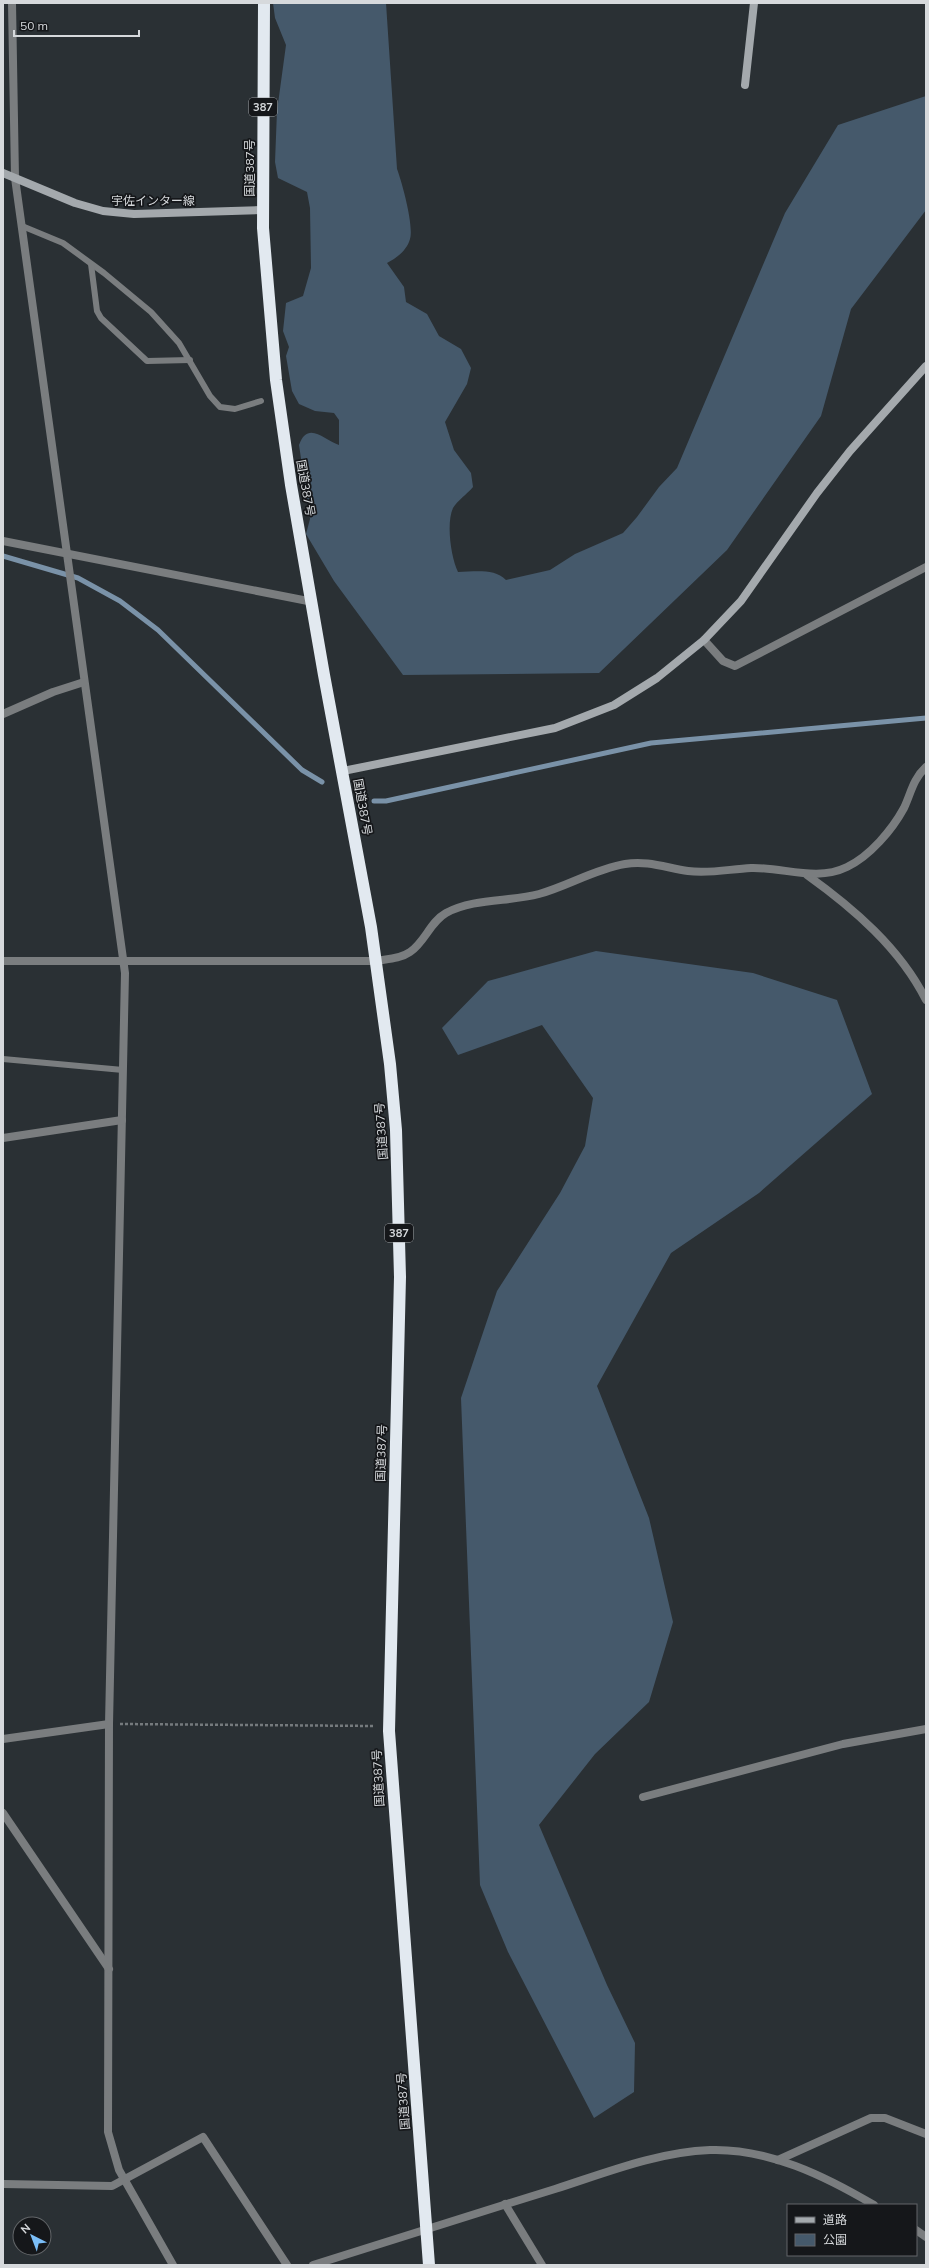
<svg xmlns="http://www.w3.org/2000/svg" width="929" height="2268" font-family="Mulish,'Noto Sans JP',sans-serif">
	<rect width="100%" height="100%" fill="#2a3034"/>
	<g fill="#45596b">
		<path d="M273,3H386L397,169C402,182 414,226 410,239C407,250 397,258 387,263L404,287L406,302L427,314L439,336L461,349L471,368L467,384L445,422L454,450L471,473L473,487C467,494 457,501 453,508C446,523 451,558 458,572C474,572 494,568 506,580L550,570L575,554L623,533L637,517L659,487L677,468L785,213L838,125L926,96V210L851,309L821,416L727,550L599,673L403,675L334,581L306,534L310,519L299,445C308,420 324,440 339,445V420L334,413L315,411L299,404L292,391L286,356L289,347L283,331L286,303L303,296L311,268L310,208L307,192L278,178L275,162L277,111L286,45L275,18Z"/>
		<polygon points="596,951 753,973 837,1000 872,1094 759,1193 671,1253 597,1386 649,1518 673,1622 649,1702 595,1754 539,1825 607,1985 635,2043 634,2092 594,2118 508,1952 480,1885 461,1398 497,1291 560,1193 585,1146 593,1098 542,1025 458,1055 442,1028 488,981"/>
	</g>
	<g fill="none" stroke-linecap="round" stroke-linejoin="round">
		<g stroke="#7a92a8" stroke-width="5">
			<polyline points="3,556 78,578 120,601 158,630 302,770 322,782"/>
			<polyline points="374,801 386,801 651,743 926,718"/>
		</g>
		<polyline stroke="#757a7d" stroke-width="2.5" stroke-dasharray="3 2" stroke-linecap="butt" points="120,1724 375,1726"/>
		<g stroke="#7a7d7f" stroke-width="6">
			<polyline points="22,226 63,243 104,273 151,312 179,343 210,396 220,407 235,409 261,401"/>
			<polyline points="91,264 97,311 101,318 147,361 190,360"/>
			<polyline points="3,1059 123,1070"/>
		</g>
		<g stroke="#7a7d7f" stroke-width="8">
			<polyline points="12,3 15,178 125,973 109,1724 108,2132 119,2170 173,2265"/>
			<polyline points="3,541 313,602"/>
			<polyline points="704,640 723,661 735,666 926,567"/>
			<polyline points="3,714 53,692 84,682"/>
			<path d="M807,875C853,908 900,948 926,1000"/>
			<path d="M3,961H376C387,959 400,959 410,952C425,942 430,922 446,913C474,898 509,902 539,894C568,886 595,869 625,864C647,860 667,868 688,871C709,874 730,869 751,868C784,867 816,882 847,867C870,856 892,830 904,808C911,793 913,779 926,767"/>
			<polyline points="3,1138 122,1120"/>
			<polyline points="3,1739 109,1724"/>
			<polyline points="643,1797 843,1744 926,1729"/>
			<polyline points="3,1813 109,1969"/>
			<polyline points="778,2160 871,2118 885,2118 926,2134"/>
			<polyline points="3,2184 112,2186 203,2137 287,2265"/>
			<polyline points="505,2204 542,2265"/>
			<polyline points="916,2230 926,2237"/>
			<path d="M313,2265C393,2240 474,2214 555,2189C605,2173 657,2152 710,2150C768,2148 825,2176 874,2205"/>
		</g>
		<g stroke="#a4a9ad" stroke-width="8">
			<polyline points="745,85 754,3"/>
			<polyline points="3,173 75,203 103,211 134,214 262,210"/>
			<polyline points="343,771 555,728 614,705 657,678 704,640 741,601 817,493 850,451 926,366"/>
		</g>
		<polyline stroke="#e2e9f0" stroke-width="12" points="264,3 263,228 276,380 291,485 324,675 371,927 390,1064 396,1130 400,1277 389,1731 429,2265"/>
	</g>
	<g text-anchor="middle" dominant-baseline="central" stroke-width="3.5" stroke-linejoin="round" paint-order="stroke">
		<g fill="#15171a" stroke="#9c9fa2" stroke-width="1">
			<rect x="249" y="98" width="28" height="18" rx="3"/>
			<rect x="385" y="1224" width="28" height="18" rx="3"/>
		</g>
		<g font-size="11" font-weight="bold" fill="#d6d9dc">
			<text x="263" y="107">387</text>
			<text x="399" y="1233">387</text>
		</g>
		<g font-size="12" fill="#d6d9dc" stroke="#15171a">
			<text transform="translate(249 168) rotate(-90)">国道387号</text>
			<text x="153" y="200">宇佐インター線</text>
			<text transform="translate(306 488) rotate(80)">国道387号</text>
			<text transform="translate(363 807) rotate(80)">国道387号</text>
			<text transform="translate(381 1131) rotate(-94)">国道387号</text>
			<text transform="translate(381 1453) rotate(-88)">国道387号</text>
			<text transform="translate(378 1778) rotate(-93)">国道387号</text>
			<text transform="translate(403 2101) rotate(-94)">国道387号</text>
		</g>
	</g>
	<rect width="929" height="2268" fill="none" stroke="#d6d9dc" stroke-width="8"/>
	<rect x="787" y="2204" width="130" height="52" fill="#15171a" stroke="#626568"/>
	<rect x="795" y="2217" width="20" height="6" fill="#a4a9ad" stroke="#626568"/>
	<text x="823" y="2224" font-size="12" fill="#d6d9dc">道路</text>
	<rect x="795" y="2234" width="20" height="12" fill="#45596b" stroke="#626568"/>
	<text x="823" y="2244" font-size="12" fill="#d6d9dc">公園</text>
	<g transform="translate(32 2236) rotate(318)"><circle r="19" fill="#15171a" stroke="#626568"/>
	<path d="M0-3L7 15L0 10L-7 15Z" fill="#7bbef8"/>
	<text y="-6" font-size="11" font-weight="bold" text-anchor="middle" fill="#d6d9dc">N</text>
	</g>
	<path d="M14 30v6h125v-6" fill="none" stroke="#d6d9dc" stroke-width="2"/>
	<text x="20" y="30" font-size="12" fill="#d6d9dc" stroke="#15171a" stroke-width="3" paint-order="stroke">50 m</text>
</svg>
